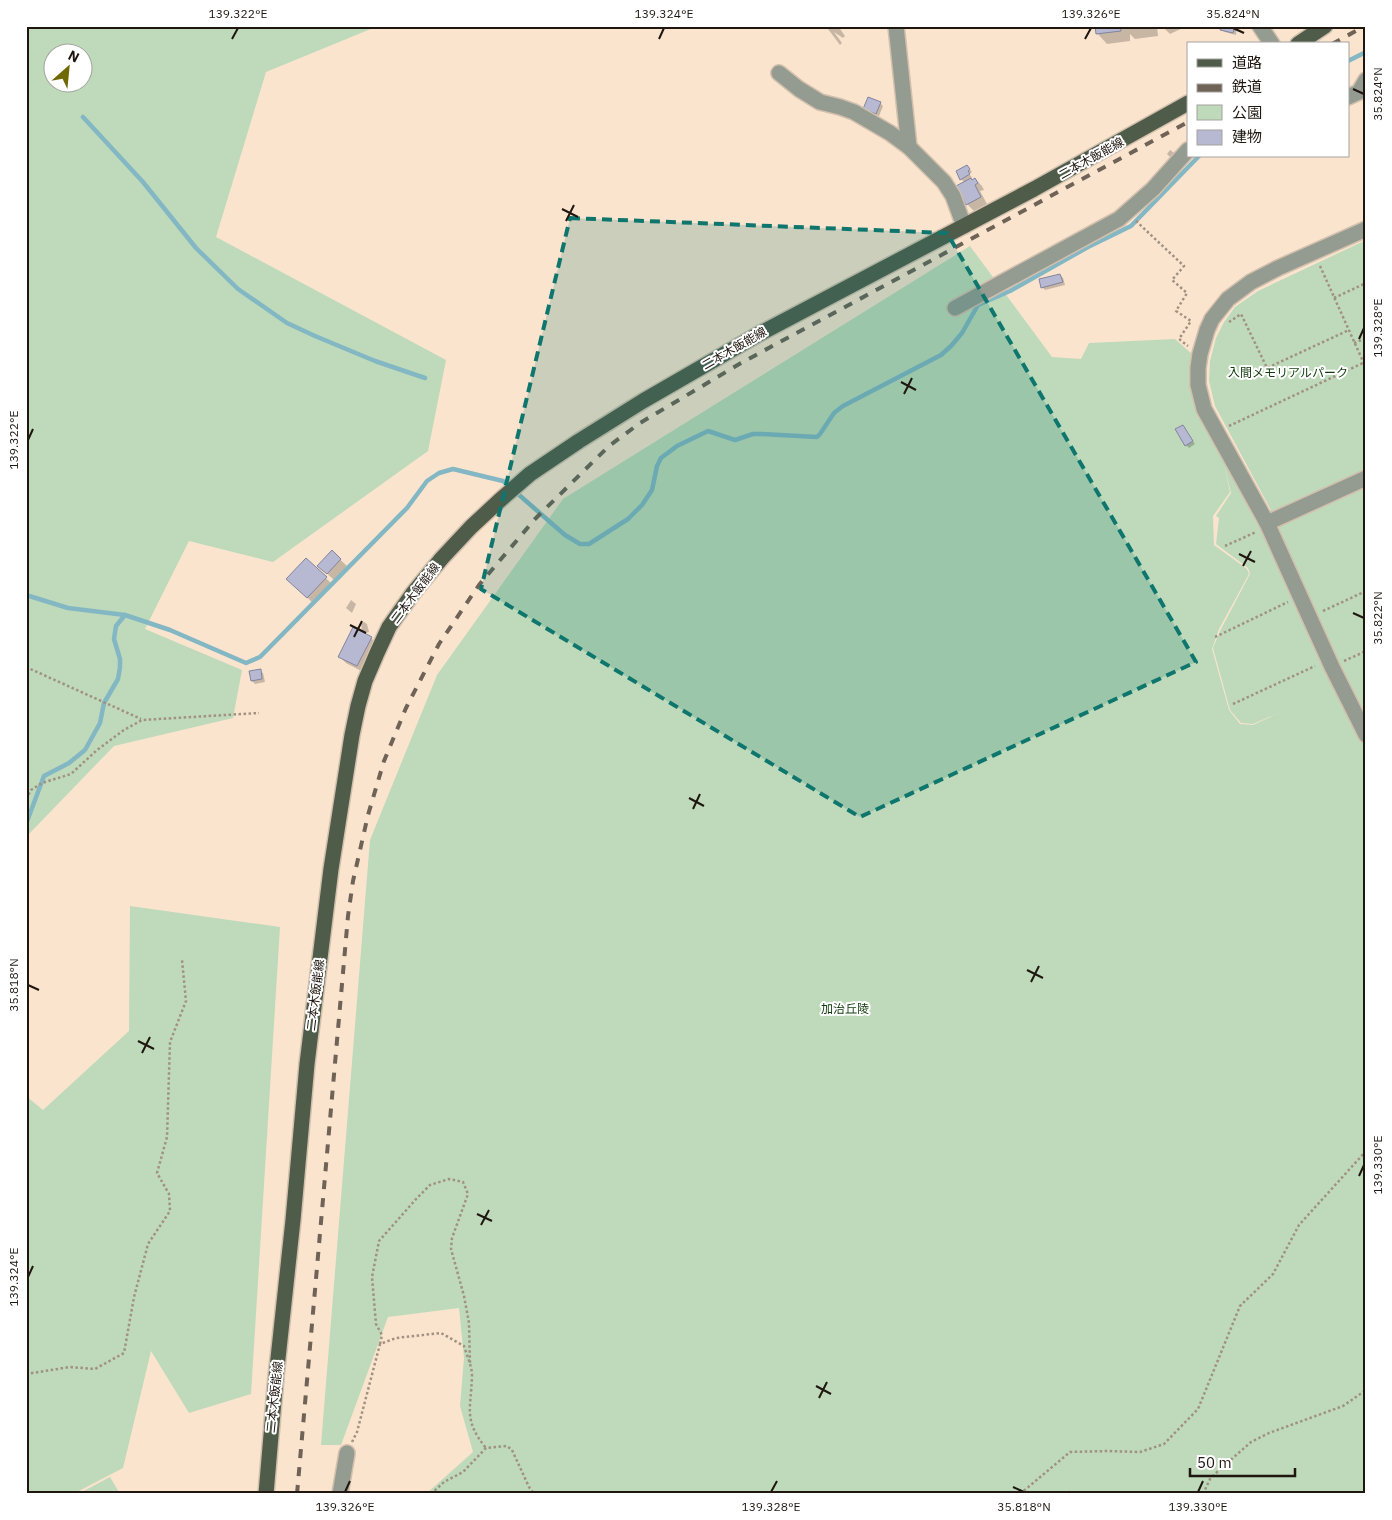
<svg xmlns="http://www.w3.org/2000/svg" width="1392" height="1520" font-family="'IBM Plex Sans','Noto Sans JP',sans-serif">
	<rect width="100%" height="100%" fill="#fae4ce"/>
	<g fill="#bedaba" fill-rule="evenodd">
		<path d="M26,26H378L266,72L216,237L446,360L428,451L273,562L189,541L145,629L242,670L233,718L114,746L26,837ZM52,52H82V82H52Z"/>
		<path d="M1366,240V744L1363,746L1366,750V1494H426L473,1452L460,1406L464,1358L459,1308L388,1317L341,1445H321L370,840L437,675L563,499L970,246L1052,357L1081,359L1089,343L1175,339L1193,355L1192,369L1257,517L1271,510L1215,406L1209,381L1210,361L1216,338L1224,322L1235,307L1258,291ZM1224,465L1231,493L1216,516L1219,518L1216,544L1248,568L1250,574L1220,631L1213,648L1230,710L1241,723L1253,724L1281,712L1253,725L1240,724L1229,710L1212,649L1219,629L1249,574L1247,569L1214,545L1213,516L1230,492Z"/>
		<polygon points="130,906 280,927 251,1394 189,1413 151,1351 123,1468 73,1494 26,1494 26,1096 43,1110 129,1031"/>
		<polygon points="110,1477 120,1494 78,1494"/>
	</g>
	<g fill="#0003">
		<polygon points="832,26 838,26 845,36 843,38 834,32 842,43 840,45 828,29"/>
		<polygon points="1096,26 1157,26 1158,36 1135,39 1130,34 1130,41 1107,44 1097,33"/>
		<polygon points="1162,26 1187,26 1170,34"/>
		<polygon points="1223,26 1237,26 1236,35 1225,32 1222,30"/>
		<polygon points="880,103 883,106 879,116 867,112 864,109"/>
		<polygon points="1170,150 1176,154 1172,159 1167,154"/>
		<polygon points="967,166 972,172 969,174 972,177 970,179 972,181 975,179 982,186 984,190 980,191 987,204 974,211 967,204 965,183 961,179"/>
		<polygon points="1060,275 1063,278 1065,285 1045,290 1042,287"/>
		<polygon points="1185,429 1195,444 1189,448 1186,445"/>
		<polygon points="332,552 347,566 334,580 319,566"/>
		<polygon points="306,559 332,584 314,604 294,585"/>
		<polygon points="351,600 356,604 352,613 346,608"/>
		<polygon points="364,622 367,624 369,632 365,633 362,630 361,623"/>
		<polygon points="371,638 377,644 363,672 346,663 340,657"/>
		<polygon points="260,671 263,673 265,682 255,684 252,681"/>
	</g>
	<g fill="none" stroke-linecap="round" stroke-linejoin="round">
		<g stroke="#83b7c3" stroke-width="4.5">
			<polyline points="1348,61 1366,52"/>
			<polyline points="83,117 143,182 196,248 238,289 287,323 315,336 375,361 425,378"/>
			<polyline points="26,595 68,608 125,615"/>
			<polyline points="26,824 44,776 69,763 85,750 100,723 104,703 118,679 120,667 120,659 114,639 116,626 125,615 170,630 246,663 260,657 407,508 427,481 439,473 453,469 503,481 565,535 580,544 589,544 628,519 642,505 652,490 657,466 661,458 677,446 708,431 735,440 753,434 762,434 817,437 820,434 834,413 843,406 941,355 951,346 962,333 978,305 1010,291 1088,247 1131,226 1199,156"/>
		</g>
	</g>
	<g fill="#b7b9d3" stroke="#82849d">
		<polygon points="1095,26 1120,26 1121,31 1096,34"/>
		<polygon points="1221,26 1235,26 1233,33 1220,30"/>
		<polygon points="868,97 881,102 876,114 863,109"/>
		<polygon points="967,165 970,169 968,171 970,174 960,180 956,171"/>
		<polygon points="971,178 972,180 975,178 978,183 975,185 981,197 966,205 956,186"/>
		<polygon points="1060,274 1063,282 1041,288 1039,279"/>
		<polygon points="1183,425 1193,441 1185,446 1175,429"/>
		<polygon points="332,550 341,559 327,574 317,566"/>
		<polygon points="306,558 327,577 307,598 286,579"/>
		<polygon points="353,627 372,637 357,666 338,657"/>
		<polygon points="261,669 262,679 251,681 249,671"/>
	</g>
	<g fill="none" stroke-linecap="round" stroke-linejoin="round">
		<g stroke="#d2bfac" stroke-width="18">
			<g id="minor">
				<polyline points="896,26 909,147"/>
				<polyline points="1260,26 1272,44"/>
				<polyline points="779,73 799,89 820,102 840,107 854,112 890,133 909,147 944,182 953,196 964,226"/>
				<polyline points="1348,97 1359,92 1366,80"/>
				<polyline points="1366,229 1278,268 1251,282 1228,299 1212,319 1207,330 1200,354 1198,368 1198,385 1204,409 1267,523 1332,667 1366,735"/>
				<polyline points="955,308 1119,219 1153,189 1188,150"/>
				<polyline points="1267,523 1366,478"/>
				<polyline points="340,1494 347,1453"/>
			</g>
		</g>
		<g stroke="#d2bfac" stroke-width="18">
			<g id="major">
				<polyline points="1298,44 1325,26"/>
				<polyline points="266,1494 276,1377 293,1220 307,1064 331,869 352,735 358,706 365,681 377,653 389,627 413,593 442,558 471,527 499,501 530,474 579,441 643,401 759,334 1034,189 1188,103"/>
			</g>
		</g>
		<g stroke="#a19181" stroke-width="2.5" stroke-dasharray="2.5 2.5" stroke-linecap="butt">
			<polyline points="1136,221 1184,266 1172,280 1187,293 1176,311 1191,321 1179,339 1188,346"/>
			<polyline points="1320,266 1366,368"/>
			<polyline points="1334,298 1366,283"/>
			<polyline points="1229,322 1241,314 1267,368 1349,330"/>
			<polyline points="1354,343 1364,339 1366,343"/>
			<polyline points="1229,426 1363,363"/>
			<polyline points="1225,546 1256,532"/>
			<polyline points="1323,611 1366,591"/>
			<polyline points="1215,637 1288,602"/>
			<polyline points="1344,661 1366,651"/>
			<polyline points="26,667 141,719"/>
			<polyline points="1233,704 1315,666"/>
			<polyline points="26,799 31,790 42,783 71,774 97,750 124,730 142,720 259,713"/>
			<polyline points="380,1344 382,1335 376,1324 372,1277 379,1241 417,1198 430,1185 449,1179 463,1182 468,1194 452,1238 451,1249 464,1296 469,1323 470,1364"/>
			<polyline points="26,1374 70,1367 95,1369 124,1353 134,1297 148,1244 170,1211 169,1194 157,1173 167,1137 170,1042 186,1001 182,960"/>
			<path d="M352,1442L357,1432L380,1344L396,1338L441,1333L464,1346C467,1356 472,1366 472,1376C471,1409 463,1420 486,1448"/>
			<polyline points="431,1494 444,1482 463,1472 486,1448 507,1446 512,1450 529,1487 534,1494"/>
			<polyline points="1020,1494 1070,1452 1107,1451 1140,1452 1164,1444 1198,1409 1240,1306 1273,1274 1299,1225 1366,1151"/>
			<polyline points="1054,1494 1069,1492 1079,1494"/>
			<polyline points="1203,1494 1210,1479 1217,1472 1251,1442 1269,1433 1343,1406 1366,1390"/>
		</g>
		<use href="#minor" stroke="#949b91" stroke-width="15"/>
		<use href="#major" stroke="#4f5c4a" stroke-width="15"/>
		<g stroke="#6f6256" stroke-width="4" stroke-dasharray="9 9" stroke-linecap="butt">
			<polyline points="1332,44 1365,26"/>
			<polyline points="297,1494 348,916 353,881 368,815 384,761 406,708 439,644 479,585 535,519 609,446 640,423 741,363 1188,122"/>
		</g>
	</g>
	<path fill="#0f766e" fill-opacity="0.2" stroke="#0f766e" stroke-width="4" stroke-dasharray="10 6" stroke-linejoin="round" d="M570,218L947,233L1196,662L860,817L481,589Z"/>
	<path fill="none" stroke="#1e160f" stroke-width="2" d="M1233,28L1244,33M232,39L238,28M659,39L664,28M1085,39L1091,28M1353,89L1364,94M562,209L578,217M566,221L574,205M1359,339L1364,328M901,382L916,390M904,394L912,378M28,440L33,429M1239,554L1255,562M1243,566L1251,551M1353,613L1364,618M350,625L366,633M354,637L362,621M689,798L704,806M693,809L700,794M1027,970L1043,978M1031,982L1039,966M28,985L39,990M138,1041L154,1049M142,1053L150,1037M1359,1176L1364,1165M477,1214L492,1221M481,1225L489,1210M28,1277L33,1266M816,1386L831,1394M819,1398L827,1382M1013,1487L1024,1492M345,1492L350,1481M771,1492L777,1481M1198,1492L1203,1481"/>
	<g text-anchor="middle" dominant-baseline="central" stroke-width="4" stroke-linejoin="round" paint-order="stroke">
		<g font-size="12" fill="#1e160f" stroke="#fff">
			<text transform="translate(1091 158) rotate(-29)">二本木飯能線</text>
			<text transform="translate(734 348) rotate(-30)">二本木飯能線</text>
			<text transform="translate(415 593) rotate(-53)">二本木飯能線</text>
			<text transform="translate(315 995) rotate(-83)">二本木飯能線</text>
			<text transform="translate(274 1397) rotate(-84)">二本木飯能線</text>
		</g>
		<g font-size="12" fill="#103a0c" stroke="#fff">
			<text x="1288" y="372">入間メモリアルパーク</text>
			<text x="845" y="1008">加治丘陵</text>
		</g>
	</g>
	<rect width="1392" height="1520" fill="none" stroke="#ffffff" stroke-width="55"/>
	<rect x="1187" y="42" width="162" height="115" fill="#ffffff" stroke="#a5a29f"/>
	<rect x="1197" y="59" width="25" height="8" fill="#4f5c4a" stroke="#a5a29f"/>
	<text x="1232" y="68" font-size="15" fill="#1e160f">道路</text>
	<rect x="1197" y="84" width="25" height="8" fill="#6f6256" stroke="#a5a29f"/>
	<text x="1232" y="92" font-size="15" fill="#1e160f">鉄道</text>
	<rect x="1197" y="105" width="25" height="15" fill="#bedaba" stroke="#a5a29f"/>
	<text x="1232" y="118" font-size="15" fill="#1e160f">公園</text>
	<rect x="1197" y="130" width="25" height="15" fill="#b7b9d3" stroke="#a5a29f"/>
	<text x="1232" y="142" font-size="15" fill="#1e160f">建物</text>
	<g transform="translate(68 68) rotate(27)"><circle r="24" fill="#ffffff" stroke="#a5a29f"/>
	<path d="M0-4L9 19L0 12L-9 19Z" fill="#706800"/>
	<text y="-8" font-size="14" font-weight="bold" text-anchor="middle" fill="#1e160f">N</text>
	</g>
	<path d="M1190 1468v8h105v-8" fill="none" stroke="#1e160f" stroke-width="2.5"/>
	<text x="1197" y="1468" font-size="15" fill="#1e160f" stroke="#ffffff" stroke-width="4" paint-order="stroke">50 m</text>
	<rect x="28" y="28" width="1336" height="1464" fill="none" stroke="#1e160f" stroke-width="2"/>
	<g font-size="12" text-anchor="middle" fill="#1e160f">
		<text x="238" y="18">139.322°E</text>
		<text x="664" y="18">139.324°E</text>
		<text x="1091" y="18">139.326°E</text>
		<text x="1233" y="18">35.824°N</text>
		<text transform="translate(1378 94) rotate(-90)" y="4">35.824°N</text>
		<text transform="translate(1378 328) rotate(-90)" y="4">139.328°E</text>
		<text transform="translate(14 440) rotate(-90)" y="4">139.322°E</text>
		<text transform="translate(1378 618) rotate(-90)" y="4">35.822°N</text>
		<text transform="translate(14 985) rotate(-90)" y="4">35.818°N</text>
		<text transform="translate(1378 1165) rotate(-90)" y="4">139.330°E</text>
		<text transform="translate(14 1277) rotate(-90)" y="4">139.324°E</text>
		<text x="345" y="1511">139.326°E</text>
		<text x="771" y="1511">139.328°E</text>
		<text x="1024" y="1511">35.818°N</text>
		<text x="1198" y="1511">139.330°E</text>
	</g>
</svg>
